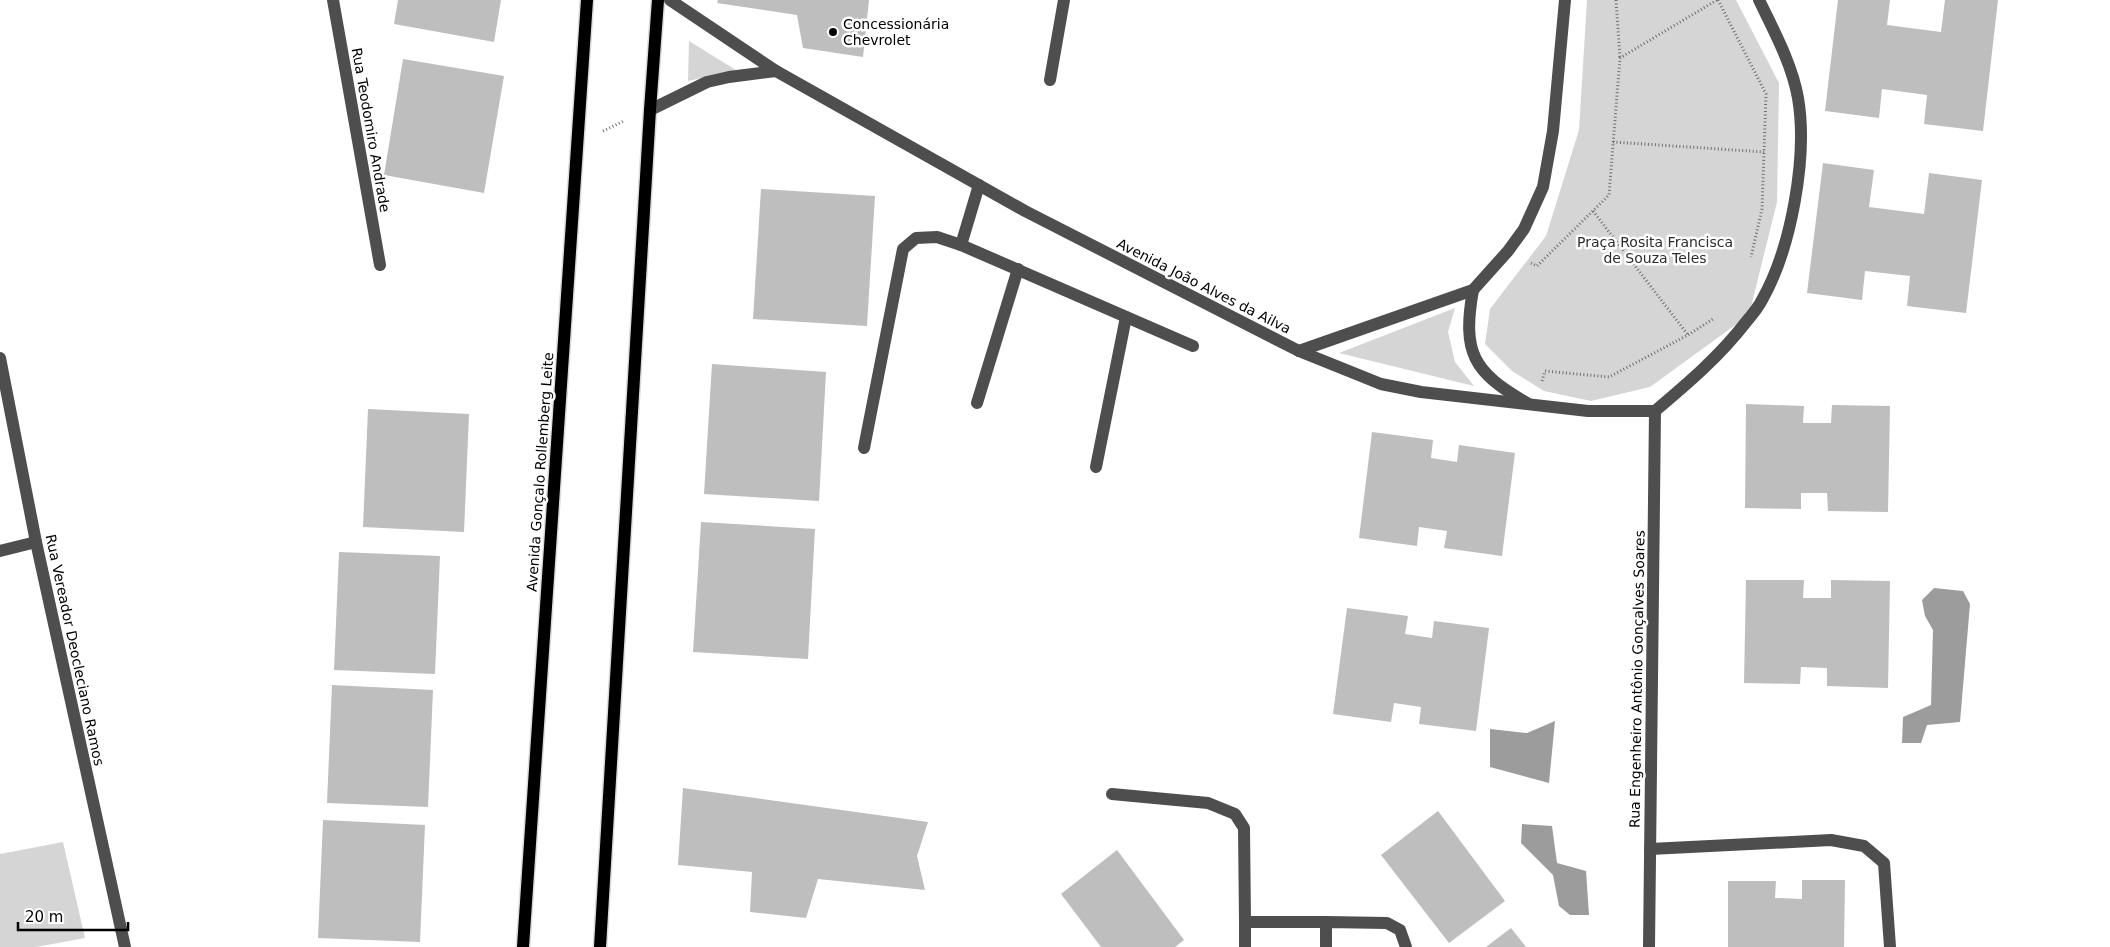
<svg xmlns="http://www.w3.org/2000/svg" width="2110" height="947" font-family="'DejaVu Sans',sans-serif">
	<rect width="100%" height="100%" fill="#fff"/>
	<g fill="#d5d5d5">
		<polygon points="1587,0 1736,0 1779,83 1777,202 1749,315 1650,387 1591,401 1544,391 1512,371 1485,344 1490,309 1546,236 1579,130"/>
		<polygon points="689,41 736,70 688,81"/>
		<polygon points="1455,308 1448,332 1455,362 1474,386 1339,353"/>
		<polygon points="63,842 85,938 36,947 0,947 0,854"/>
	</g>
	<g fill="#9c9c9c">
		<polygon points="1934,588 1963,591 1970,604 1960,722 1927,725 1921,743 1902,743 1903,717 1931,705 1933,630 1925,616 1922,600"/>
		<polygon points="1555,721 1549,783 1490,767 1490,729 1527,733"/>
		<polygon points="1522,824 1552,826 1557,863 1586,871 1589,915 1570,915 1559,906 1553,875 1521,843"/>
	</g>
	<g fill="#bebebe">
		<polygon points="398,0 501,0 494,42 394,24"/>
		<polygon points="718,0 869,0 863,57 803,48 797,15 717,3"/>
		<polygon points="1838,0 1890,0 1887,25 1941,32 1945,0 1998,0 1983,131 1924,124 1927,95 1882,89 1879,118 1825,111"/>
		<polygon points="403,59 504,76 484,193 384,175"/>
		<polygon points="1823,163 1874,170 1869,207 1924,214 1929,173 1982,180 1966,313 1907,306 1910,276 1865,271 1862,300 1807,293"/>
		<polygon points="761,189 875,196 867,326 753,319"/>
		<polygon points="712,364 826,372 819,501 704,494"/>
		<polygon points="1746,404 1804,406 1803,423 1831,423 1832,405 1890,406 1888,512 1828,511 1827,493 1801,493 1801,509 1745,508"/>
		<polygon points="368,409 469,414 464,532 363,527"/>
		<polygon points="1372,432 1433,440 1431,458 1457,462 1459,445 1515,453 1502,556 1444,548 1447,531 1419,527 1417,546 1359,538"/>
		<polygon points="701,522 815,529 808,659 693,652"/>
		<polygon points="339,552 440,556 435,674 334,670"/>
		<polygon points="1746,580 1804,580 1803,598 1831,598 1831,580 1890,581 1888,688 1827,686 1827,668 1801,667 1800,684 1744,683"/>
		<polygon points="1347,608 1408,616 1405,634 1432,638 1434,621 1489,628 1476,731 1419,724 1421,707 1394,703 1391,722 1333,714"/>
		<polygon points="332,685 433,690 428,807 327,803"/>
		<polygon points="683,788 928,822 917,856 925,890 818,879 806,918 750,912 752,872 678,865"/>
		<polygon points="1438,811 1505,901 1449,943 1381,855"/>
		<polygon points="323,820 425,825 420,942 318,938"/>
		<polygon points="1117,850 1184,940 1175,947 1101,947 1061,894"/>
		<polygon points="1802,880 1845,880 1844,947 1728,947 1728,881 1776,881 1775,898 1802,899"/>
		<polygon points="1511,928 1526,947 1486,947"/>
	</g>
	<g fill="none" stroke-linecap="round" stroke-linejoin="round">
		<g stroke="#dbdbdb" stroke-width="15">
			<g id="major">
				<polyline points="523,947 587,0"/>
				<polyline points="600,947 650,110 658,0"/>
			</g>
		</g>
		<g stroke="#707070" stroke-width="3" stroke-dasharray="1 2.5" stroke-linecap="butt">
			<polyline points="1616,0 1620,58"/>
			<polyline points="1718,0 1766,94 1762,209 1751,257"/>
			<polyline points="603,131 624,121"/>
			<polyline points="1613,142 1764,152"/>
			<polyline points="1593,211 1688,335"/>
			<polyline points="1531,263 1537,266 1609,195 1620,58 1717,0"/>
			<polyline points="1542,381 1545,371 1609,377 1688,335 1713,319"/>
		</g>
		<g stroke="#4e4e4e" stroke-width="12">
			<polyline points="333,0 380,265"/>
			<polyline points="670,0 776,71 1025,211 1299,351 1381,384 1421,392 1588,411 1655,411"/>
			<polyline points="1050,80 1064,0"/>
			<polyline points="650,110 707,82 729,77 776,71"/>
			<polyline points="979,185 961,245 1193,346"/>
			<path d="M1473,290C1462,353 1473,372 1527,403"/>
			<polyline points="1299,351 1473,290 1508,251 1524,229 1543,187 1553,131 1565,0"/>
			<polyline points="0,358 36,542 125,947"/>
			<polyline points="977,403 1018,269"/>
			<path d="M1655,411C1687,384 1720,356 1746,322C1752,315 1758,308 1762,300C1791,249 1808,157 1798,98C1792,64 1774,31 1759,0"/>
			<polyline points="864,448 903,249 916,238 937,237 961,245"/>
			<polyline points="1096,467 1126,317"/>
			<polyline points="0,551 36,542"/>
			<polyline points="1112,794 1208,803 1235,814 1244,828 1245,922"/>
			<polyline points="1650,849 1831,840 1864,846 1884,863 1890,947"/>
			<polyline points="1245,947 1245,922 1326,922"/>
			<polyline points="1326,947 1326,922 1387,923 1400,930 1406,947"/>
			<polyline points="1649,947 1655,411"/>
		</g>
		<use href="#major" stroke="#000" stroke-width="12"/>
	</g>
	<circle fill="#000" stroke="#fff" stroke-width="2" cx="833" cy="32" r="5"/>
	<g text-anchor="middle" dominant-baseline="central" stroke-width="5" stroke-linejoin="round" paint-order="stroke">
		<g font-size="14" fill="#000" stroke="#fff" text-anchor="start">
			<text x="843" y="24">Concessionária<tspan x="843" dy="16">Chevrolet</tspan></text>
		</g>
		<g font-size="14" fill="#000" stroke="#fff">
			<text transform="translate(371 130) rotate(80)">Rua Teodomiro Andrade</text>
			<text transform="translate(1204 286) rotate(27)">Avenida João Alves da Ailva</text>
			<text transform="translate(540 472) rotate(-86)">Avenida Gonçalo Rollemberg Leite</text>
			<text transform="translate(75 650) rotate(78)">Rua Vereador Deocleciano Ramos</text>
			<text transform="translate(1637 679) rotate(-89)">Rua Engenheiro Antônio Gonçalves Soares</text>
		</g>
		<g font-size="14" fill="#2c2c2c" stroke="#fff">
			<text x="1655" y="242">Praça Rosita Francisca<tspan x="1655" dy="16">de Souza Teles</tspan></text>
		</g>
	</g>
	<path d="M18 922v8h110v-8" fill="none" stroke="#000000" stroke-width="2.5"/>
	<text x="25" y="922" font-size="15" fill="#000000" stroke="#ffffff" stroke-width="4" paint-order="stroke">20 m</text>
</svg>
